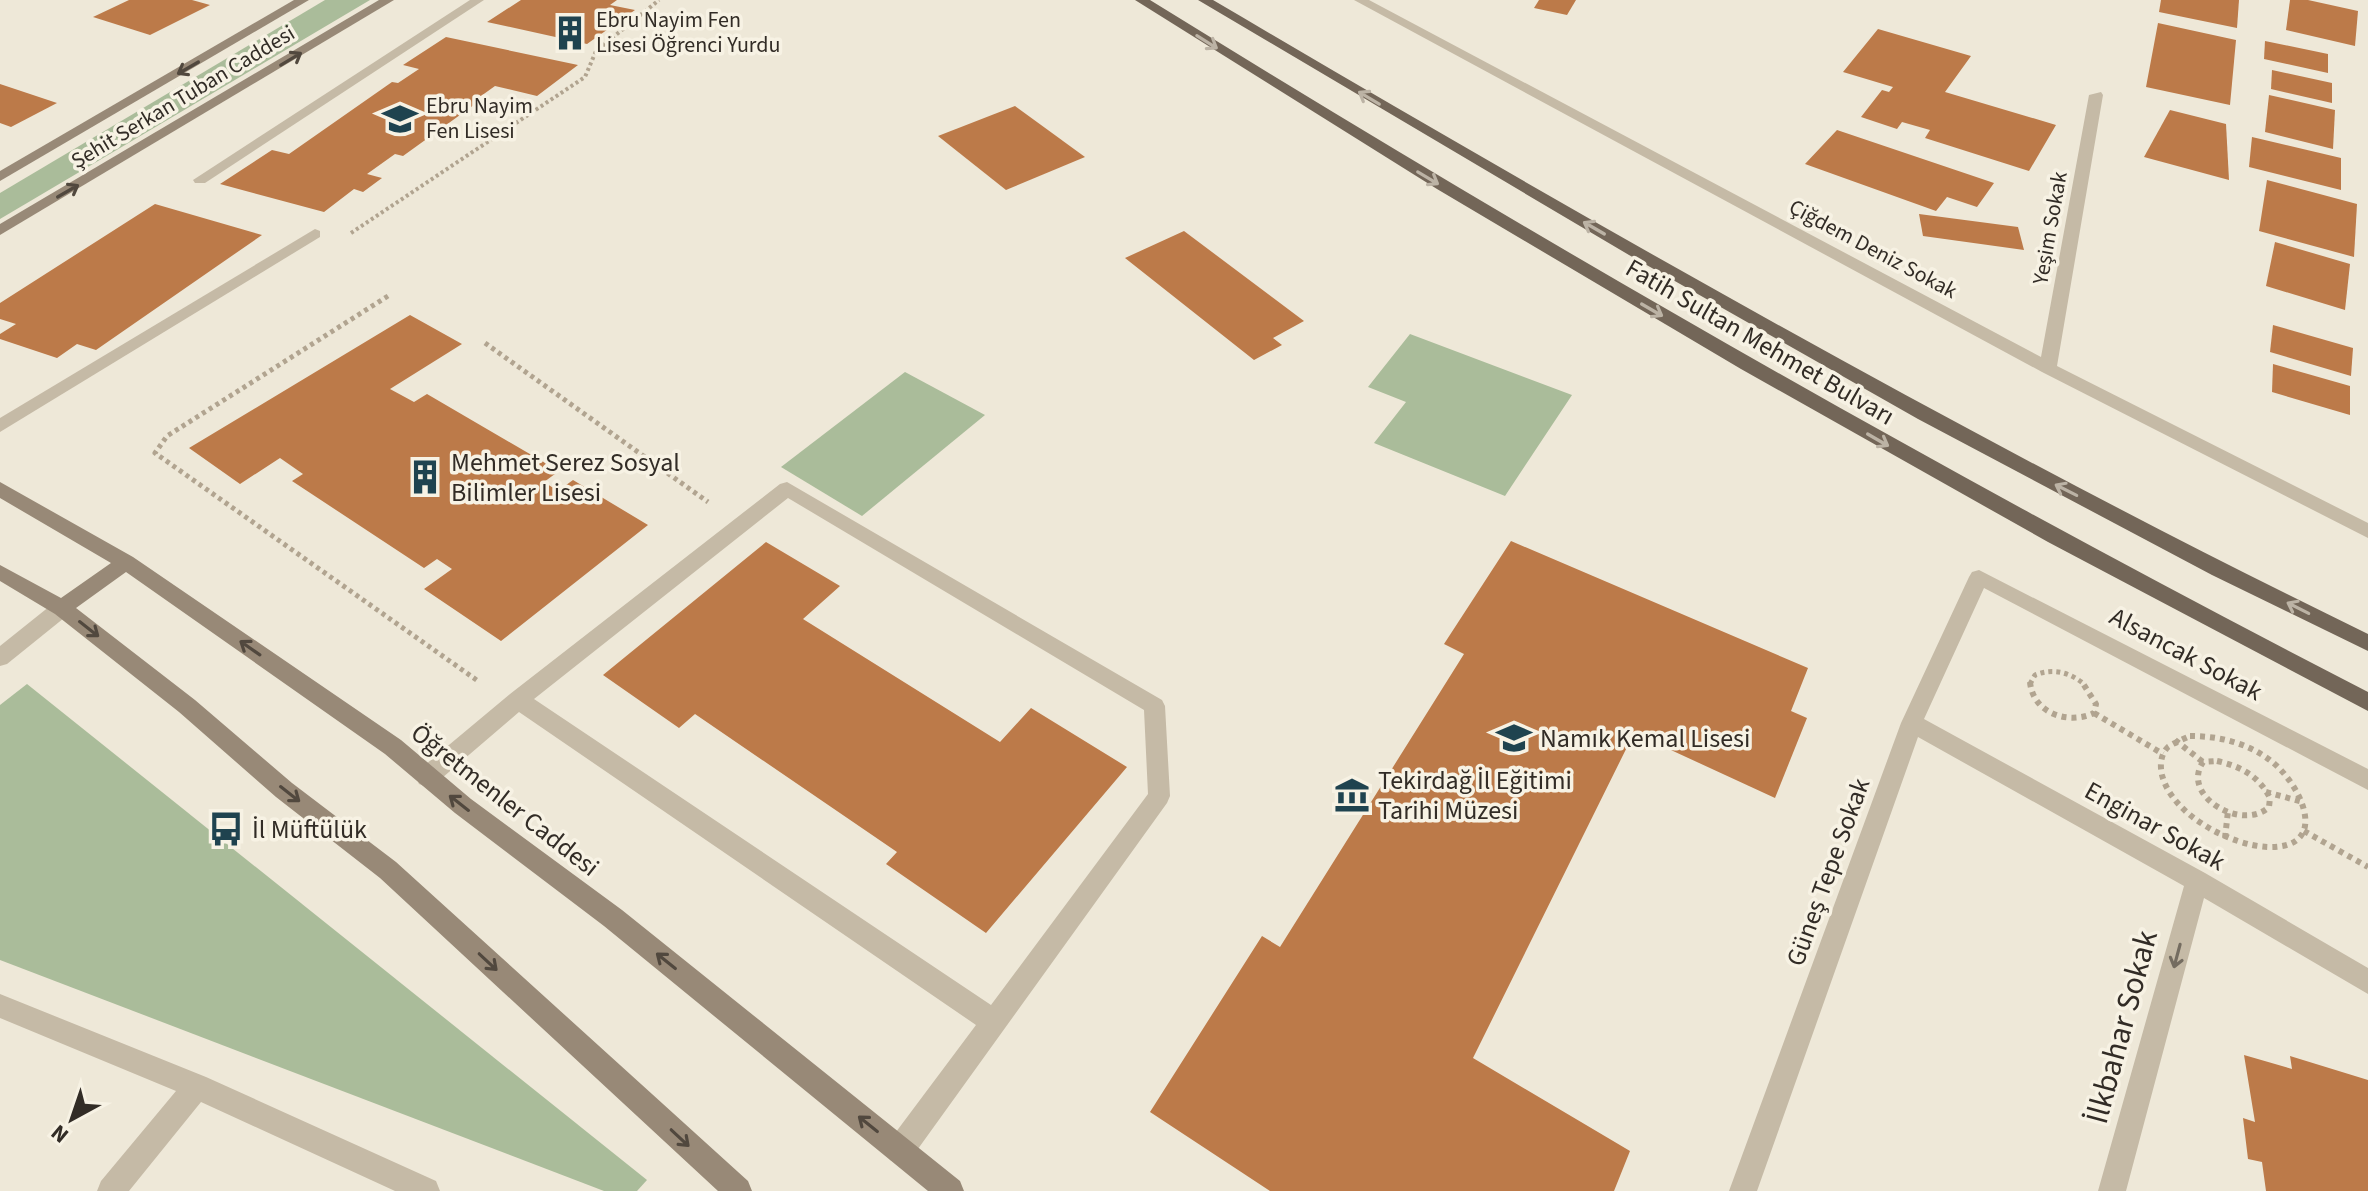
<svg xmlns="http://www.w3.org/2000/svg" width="2368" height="1191" font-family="'Source Sans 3',sans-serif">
	<rect width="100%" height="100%" fill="#eee8d8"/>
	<g fill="#aabc9a">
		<polygon points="325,0 370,0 0,219 0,193"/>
		<polygon points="1410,334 1572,395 1505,496 1374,443 1406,402 1368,387"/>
		<polygon points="905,372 985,415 862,516 781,467"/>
		<polygon points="27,684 647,1180 637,1191 604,1191 0,960 0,705"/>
	</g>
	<g fill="#bc7a49">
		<polygon points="129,0 192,0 210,5 150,35 93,17"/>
		<polygon points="521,0 617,0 610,5 635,10 587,44 487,22"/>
		<polygon points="1539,0 1576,0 1567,15 1534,8"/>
		<polygon points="2161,0 2239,0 2237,28 2159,12"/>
		<polygon points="2290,0 2308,0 2358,11 2355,46 2286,30"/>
		<polygon points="2158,23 2236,40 2230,105 2146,87"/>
		<polygon points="1878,29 1971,56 1945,92 2056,125 2029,171 1925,138 1930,130 1902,122 1897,129 1861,117 1882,90 1889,92 1893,87 1843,72"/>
		<polygon points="446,37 578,65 537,96 495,86 474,101 478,102 403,156 395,154 367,174 382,178 363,192 354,189 324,212 220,184 272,150 289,154 392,82 398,83 419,69 403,65"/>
		<polygon points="2265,41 2328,54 2328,73 2264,59"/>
		<polygon points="2272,70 2332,83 2332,103 2271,89"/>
		<polygon points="0,84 57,103 11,127 0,123"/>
		<polygon points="2269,95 2335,110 2333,149 2265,132"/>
		<polygon points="1015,106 1085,157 1006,190 938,136"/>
		<polygon points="2170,110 2226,124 2229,180 2144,157"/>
		<polygon points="1837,130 1994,183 1977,207 1947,197 1936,211 1805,164"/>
		<polygon points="2252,137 2341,158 2341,190 2249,167"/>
		<polygon points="2267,180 2357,204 2354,257 2259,231"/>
		<polygon points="155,204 262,235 96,350 77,344 57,358 0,339 0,334 16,324 0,319 0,303"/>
		<polygon points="1919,214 2018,227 2024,250 1923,236"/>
		<polygon points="1184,231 1304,321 1273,338 1282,345 1254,360 1125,258"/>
		<polygon points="2275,242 2350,264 2345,310 2266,286"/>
		<polygon points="410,315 462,344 390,389 414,402 427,394 559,471 544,482 558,491 573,480 648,525 501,641 424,589 452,569 437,559 424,568 292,481 303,474 280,458 240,484 189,448"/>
		<polygon points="2273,325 2353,348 2351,376 2270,352"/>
		<polygon points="2273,364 2350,386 2350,415 2272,392"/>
		<polygon points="1511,541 1808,668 1791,711 1807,718 1775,798 1634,733 1473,1058 1630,1151 1614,1191 1270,1191 1150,1112 1262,936 1280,947 1464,654 1444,644"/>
		<polygon points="766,542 840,586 803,619 1000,742 1031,708 1127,767 986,933 886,864 897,852 695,714 679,728 603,675"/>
		<polygon points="2244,1055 2292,1069 2290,1056 2368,1080 2368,1191 2266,1191 2262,1162 2248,1159 2243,1118 2255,1122"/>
	</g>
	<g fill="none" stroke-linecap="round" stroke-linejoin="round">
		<polyline stroke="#b1a490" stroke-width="4" stroke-dasharray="3 3" stroke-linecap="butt" points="351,233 585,77 596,51 659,0"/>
		<g stroke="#b1a490" stroke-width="5" stroke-dasharray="4 4" stroke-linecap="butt">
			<polyline points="388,296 167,436 155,453 478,681"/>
			<polyline points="485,343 708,502"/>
			<path d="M2030,684L2035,675C2053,668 2069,672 2084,684"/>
		</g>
		<g stroke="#b1a490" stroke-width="6" stroke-dasharray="5 5" stroke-linecap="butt">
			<path d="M2030,682C2033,714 2069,725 2094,713L2096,704L2082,682"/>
			<polyline points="2094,713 2163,754"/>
			<path d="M2190,736C2219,736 2248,743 2271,761C2300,783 2332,848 2269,847C2231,846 2172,815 2162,775C2160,766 2160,755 2168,747C2174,743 2183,739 2190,736Z"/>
			<polyline points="2175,740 2203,762"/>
			<path d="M2217,761C2240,766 2259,776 2270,798L2269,807C2242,832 2180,796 2203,762Z"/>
			<polyline points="2266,792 2303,802"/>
			<polyline points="2304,831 2368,867"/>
			<polyline points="2225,838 2228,811"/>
		</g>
		<g fill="#c5baa6" fill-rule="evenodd">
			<polygon points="470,0 484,0 205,183 195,183 193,180"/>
			<polygon points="315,229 320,231 320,237 0,432 0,418"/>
			<path d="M787,482L1162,700L1165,706L1170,796L1167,803L910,1160L900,1164L890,1160L886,1150L890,1140L976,1025L519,712L435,784L427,787L419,784L416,777L419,770L510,694L780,484ZM788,498L1144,710L1148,794L991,1005L534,699Z"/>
		</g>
		<g fill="#c5baa6" fill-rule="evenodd">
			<polygon points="1354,0 1369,0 2041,357 2089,95 2101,92 2103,95 2057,366 2368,523 2368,538 2042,372"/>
			<polygon points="1979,570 2368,769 2368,790 1984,588 1924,719 2205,873 2368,968 2368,994 2204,898 2126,1191 2098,1191 2184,886 1918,737 1757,1191 1729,1191 1901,723 1969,577 1972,572"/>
			<polygon points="62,600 69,602 72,608 69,614 7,664 0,666 0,646 55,602"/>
			<polygon points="0,994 206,1077 436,1181 440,1191 395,1191 201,1102 129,1191 97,1191 101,1181 176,1091 0,1018"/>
		</g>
		<g fill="#988977" fill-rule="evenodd">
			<polygon points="294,0 309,0 0,181 0,171"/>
			<polygon points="379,0 394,0 0,235 0,224"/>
			<polygon points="0,482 133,557 401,740 471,799 622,910 960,1181 964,1191 928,1191 604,926 455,813 385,754 126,572 76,608 195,700 292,783 396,862 748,1181 752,1191 718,1191 380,878 276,797 179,712 55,614 0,581 0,565 61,598 111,563 0,498"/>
		</g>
		<g fill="#736658" fill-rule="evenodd">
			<path d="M1135,0H1150C1547,246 1952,478 2368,692V711L2048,542L1741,369L1437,189Z"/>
			<path d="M1198,0H1213C1592,223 1972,441 2368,634V651L2212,575L1918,419L1629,255Z"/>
		</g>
	</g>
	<defs><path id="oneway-shaft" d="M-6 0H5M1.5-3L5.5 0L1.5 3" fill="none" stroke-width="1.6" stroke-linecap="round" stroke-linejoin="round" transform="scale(2)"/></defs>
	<g stroke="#bcb3a5">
		<use href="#oneway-shaft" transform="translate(1207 42) rotate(32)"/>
		<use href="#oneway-shaft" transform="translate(1369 98) rotate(-149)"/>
		<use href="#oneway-shaft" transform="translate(1428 178) rotate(31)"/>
		<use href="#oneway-shaft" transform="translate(1594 228) rotate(-150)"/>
		<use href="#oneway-shaft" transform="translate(1652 310) rotate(30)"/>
		<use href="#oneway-shaft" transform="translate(1878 440) rotate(30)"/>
		<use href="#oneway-shaft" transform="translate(2066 490) rotate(-153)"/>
		<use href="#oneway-shaft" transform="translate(2298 608) rotate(-153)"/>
	</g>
	<g stroke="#51483e">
		<use href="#oneway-shaft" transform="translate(291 59) rotate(-31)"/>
		<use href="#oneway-shaft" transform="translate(188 68) rotate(150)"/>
		<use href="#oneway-shaft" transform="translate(68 191) rotate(-30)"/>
		<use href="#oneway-shaft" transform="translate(89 629) rotate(38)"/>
		<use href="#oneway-shaft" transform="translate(250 648) rotate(-145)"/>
		<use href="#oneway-shaft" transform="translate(290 794) rotate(38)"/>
		<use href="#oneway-shaft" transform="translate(459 803) rotate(-142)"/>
		<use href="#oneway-shaft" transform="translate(666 961) rotate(-141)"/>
		<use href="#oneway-shaft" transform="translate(488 962) rotate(43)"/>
		<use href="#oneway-shaft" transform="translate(868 1124) rotate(-141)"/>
		<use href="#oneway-shaft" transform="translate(680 1138) rotate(43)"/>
	</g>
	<use stroke="#746c60" href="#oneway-shaft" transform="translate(2177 956) rotate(105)"/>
	<defs>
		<g id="building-bare" transform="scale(2.76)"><path d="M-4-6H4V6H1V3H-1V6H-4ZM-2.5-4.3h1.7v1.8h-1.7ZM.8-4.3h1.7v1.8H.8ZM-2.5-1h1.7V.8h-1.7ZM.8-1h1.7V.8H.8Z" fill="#1f434f" stroke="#f7f2e4" stroke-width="2.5" paint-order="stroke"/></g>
		<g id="school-bare" transform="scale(2.76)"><path d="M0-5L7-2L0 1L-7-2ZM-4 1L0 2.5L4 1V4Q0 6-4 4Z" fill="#1f434f" stroke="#f7f2e4" stroke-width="2.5" paint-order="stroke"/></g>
		<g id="museum-bare" transform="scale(2.76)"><path d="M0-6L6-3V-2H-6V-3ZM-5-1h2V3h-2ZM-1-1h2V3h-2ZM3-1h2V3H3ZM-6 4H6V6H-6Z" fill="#1f434f" stroke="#f7f2e4" stroke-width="2.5" paint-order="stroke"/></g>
		<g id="bus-bare" transform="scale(2.76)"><path d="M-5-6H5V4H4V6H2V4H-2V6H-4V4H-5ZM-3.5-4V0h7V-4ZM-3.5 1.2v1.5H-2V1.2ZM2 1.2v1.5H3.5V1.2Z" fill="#1f434f" stroke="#f7f2e4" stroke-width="2.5" paint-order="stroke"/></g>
	</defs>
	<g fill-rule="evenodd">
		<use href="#building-bare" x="570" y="33"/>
		<use href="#school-bare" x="400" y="119"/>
		<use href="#building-bare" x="425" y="477"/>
		<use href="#school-bare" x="1514" y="738"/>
		<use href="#museum-bare" x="1352" y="795"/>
		<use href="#bus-bare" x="226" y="829"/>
	</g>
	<g text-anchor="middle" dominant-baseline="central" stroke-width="7" stroke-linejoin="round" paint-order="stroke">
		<g font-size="22" fill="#322c26" stroke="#f7f2e4" text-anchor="start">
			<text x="596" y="20">Ebru Nayim Fen<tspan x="596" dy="25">Lisesi Öğrenci Yurdu</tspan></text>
			<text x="426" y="106">Ebru Nayim<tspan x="426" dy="25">Fen Lisesi</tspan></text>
		</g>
		<g font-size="22" fill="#322c26" stroke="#f7f2e4">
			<text transform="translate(183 97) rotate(-31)">Şehit Serkan Tuban Caddesi</text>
			<text transform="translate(2050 228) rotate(-80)">Yeşim Sokak</text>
			<text transform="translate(1873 249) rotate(28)">Çiğdem Deniz Sokak</text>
		</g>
		<g font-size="26" fill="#322c26" stroke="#f7f2e4">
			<text transform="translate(1760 342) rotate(30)">Fatih Sultan Mehmet Bulvarı</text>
			<text transform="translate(2186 654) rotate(28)">Alsancak Sokak</text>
			<text transform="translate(505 800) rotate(38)">Öğretmenler Caddesi</text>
			<text transform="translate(2155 826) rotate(29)">Enginar Sokak</text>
			<text transform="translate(1828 872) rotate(-70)">Güneş Tepe Sokak</text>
		</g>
		<g font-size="26" fill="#322c26" stroke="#f7f2e4" text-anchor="start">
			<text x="451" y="462">Mehmet Serez Sosyal<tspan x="451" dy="30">Bilimler Lisesi</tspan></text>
			<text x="1540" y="738">Namık Kemal Lisesi</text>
			<text x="1378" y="780">Tekirdağ İl Eğitimi<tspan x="1378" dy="30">Tarihi Müzesi</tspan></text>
			<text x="252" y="829">İl Müftülük</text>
		</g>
		<g font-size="32" fill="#322c26" stroke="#f7f2e4">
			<text transform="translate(2122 1027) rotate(-75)">İlkbahar Sokak</text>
		</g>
	</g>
	<g transform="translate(72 1119) rotate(220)" stroke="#f7f2e4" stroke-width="6" paint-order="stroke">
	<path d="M0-6L14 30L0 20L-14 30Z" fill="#322c26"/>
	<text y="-12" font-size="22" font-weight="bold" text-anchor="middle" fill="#322c26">N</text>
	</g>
</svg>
